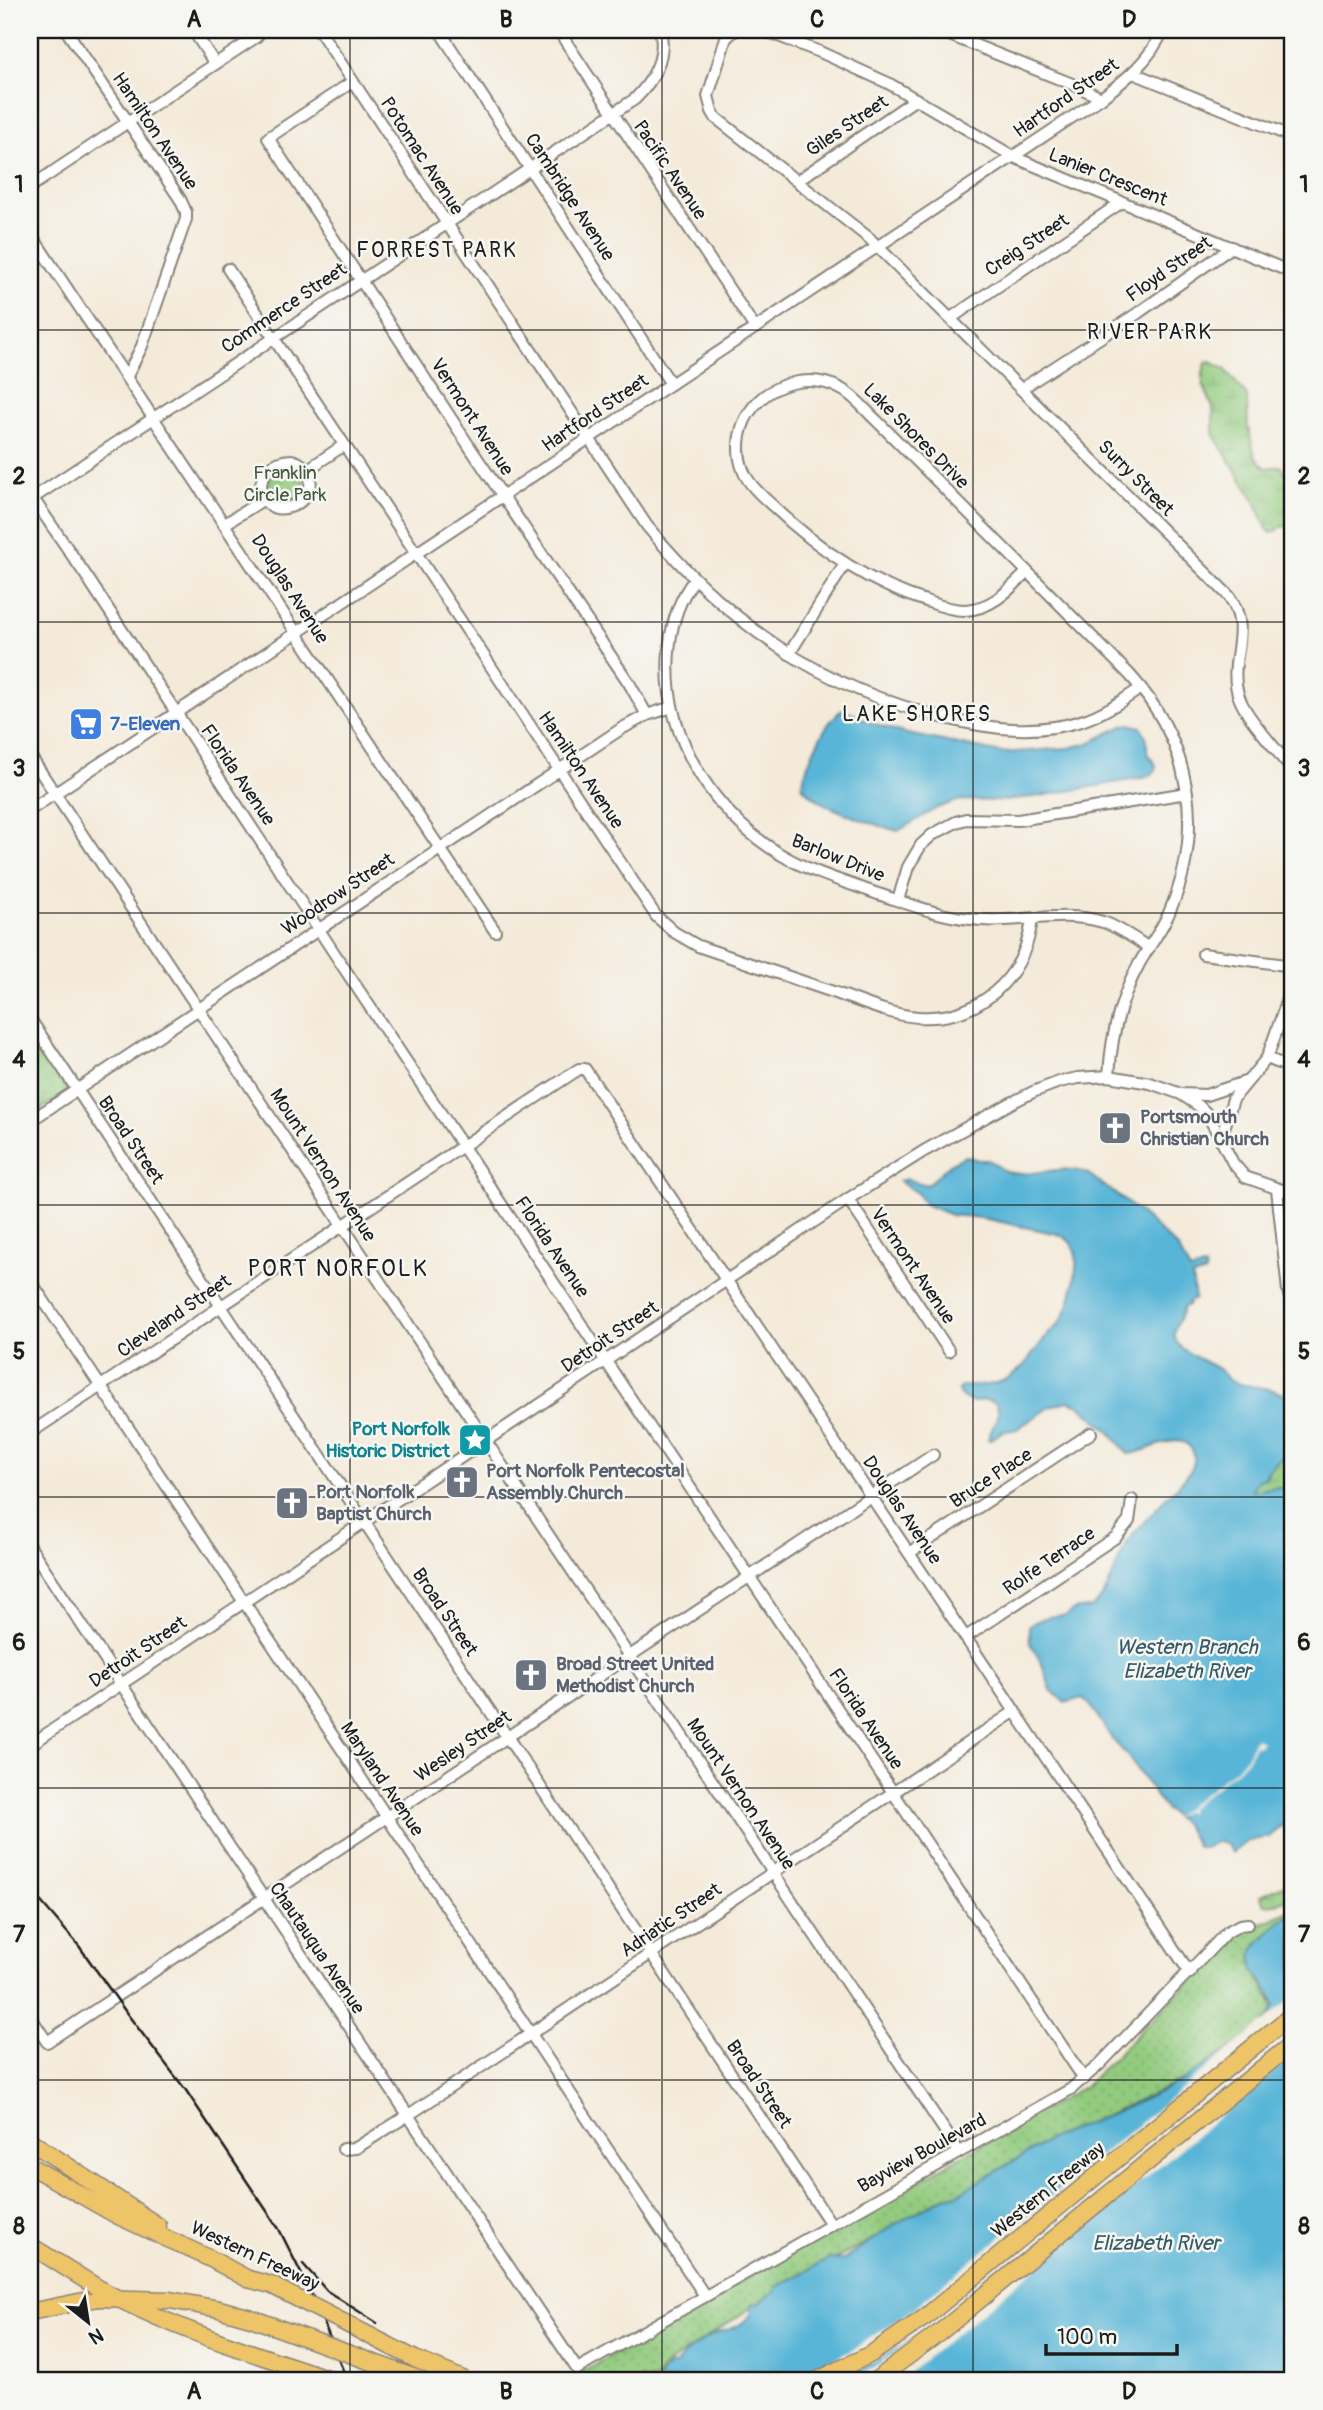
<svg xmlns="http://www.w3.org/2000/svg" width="1323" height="2410" font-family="Pangolin,sans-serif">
	<defs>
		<pattern id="wetland-marsh" width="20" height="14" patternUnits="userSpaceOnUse" patternTransform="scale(1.75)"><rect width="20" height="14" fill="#92ca7e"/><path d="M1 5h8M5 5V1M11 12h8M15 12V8" fill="none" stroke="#7dad6c"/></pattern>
		<pattern id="park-dots" width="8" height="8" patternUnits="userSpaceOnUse" patternTransform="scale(1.75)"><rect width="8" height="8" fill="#92ca7e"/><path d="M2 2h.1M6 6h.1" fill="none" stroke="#7dad6c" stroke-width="1.8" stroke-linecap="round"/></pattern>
	</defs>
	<rect width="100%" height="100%" fill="#f6f6f2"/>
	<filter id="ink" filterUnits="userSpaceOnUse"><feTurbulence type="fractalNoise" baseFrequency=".0143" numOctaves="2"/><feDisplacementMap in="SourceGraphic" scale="14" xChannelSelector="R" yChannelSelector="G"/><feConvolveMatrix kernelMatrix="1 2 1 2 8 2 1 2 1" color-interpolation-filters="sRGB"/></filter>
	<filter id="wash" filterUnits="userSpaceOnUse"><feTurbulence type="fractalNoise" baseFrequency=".00686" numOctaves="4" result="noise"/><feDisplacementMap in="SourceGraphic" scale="28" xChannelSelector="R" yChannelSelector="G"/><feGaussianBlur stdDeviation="1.57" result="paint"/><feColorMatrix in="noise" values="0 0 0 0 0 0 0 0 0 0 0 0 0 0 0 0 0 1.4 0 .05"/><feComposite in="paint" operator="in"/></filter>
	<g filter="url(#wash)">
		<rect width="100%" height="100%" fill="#f4ead9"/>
		<g fill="url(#wetland-marsh)" stroke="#57734d" stroke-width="2">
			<polygon points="1211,362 1225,369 1247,396 1248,427 1255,457 1266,468 1281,466 1293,482 1293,527 1285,526 1271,533 1267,529 1255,501 1213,434 1213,408 1203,384 1203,373 1206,363"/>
			<polygon points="1293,1447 1293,1517 1220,1485"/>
			<polygon points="1293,1881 1293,1898 1270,1905 1263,1903 1261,1896"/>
		</g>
		<g fill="url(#park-dots)" stroke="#57734d" stroke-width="2">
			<circle cx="285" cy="484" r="19"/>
			<polygon points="30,1032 66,1088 65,1093 30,1117"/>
			<path d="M1293,1909C1293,1938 1262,1950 1258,1978L1271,1999L1273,2011C1254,2041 1218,2060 1188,2078L1080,2128L813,2271L749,2309L665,2366L656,2380H568L1085,2086L1245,1928L1265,1922Z"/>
		</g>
		<g fill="#59b5d7" stroke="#3a687a" stroke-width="2">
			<path d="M843,709L869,722L903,733L1002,753L1069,748L1089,743L1124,725L1130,724L1141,727L1147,739V753L1156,765L1155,771L1147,777L1041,796L997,801L960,800L937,808L898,831C871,824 820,808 802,786C806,764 824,722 843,709Z"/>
			<path d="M965,1156L978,1160H988C997,1164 1002,1172 1012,1173C1039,1177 1064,1162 1090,1175L1138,1211L1178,1248L1190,1271L1205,1267L1206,1273L1192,1277L1195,1299L1188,1302L1189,1305L1184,1307C1182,1315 1172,1330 1174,1337C1180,1354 1208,1361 1221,1371C1226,1375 1226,1380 1233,1382C1253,1389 1277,1385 1293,1401V1463L1281,1458L1268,1471L1265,1478L1257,1481L1251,1491L1278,1487L1293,1490V1816L1269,1837L1247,1841L1232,1853L1227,1845L1218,1841L1204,1848L1197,1847L1185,1825L1165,1809L1126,1754L1112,1739L1089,1703L1082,1698L1065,1703L1051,1690L1042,1664L1030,1643L1029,1626C1040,1618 1052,1615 1065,1616C1068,1614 1071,1611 1074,1610C1080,1607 1089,1611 1095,1605C1110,1592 1117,1560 1127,1543C1136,1529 1151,1516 1162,1502C1172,1488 1208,1466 1189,1446C1175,1432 1147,1453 1128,1454L1109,1431L1079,1405L1068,1401L1051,1406L1017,1429L1002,1432L990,1440L988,1439L999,1413L996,1403L985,1400L972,1402L961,1397L958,1390L962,1386C979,1386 995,1386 1010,1377C1026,1367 1034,1351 1046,1337C1050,1332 1057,1327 1061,1321C1070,1307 1081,1265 1074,1248C1071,1241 1065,1237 1058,1234L982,1218L951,1215L924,1204L917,1193L899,1181L906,1179L927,1185L951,1163Z"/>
			<path d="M1293,1913V2380H658L668,2366L675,2365C683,2356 697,2343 709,2337C726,2328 738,2331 752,2313L750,2308L753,2304L760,2303L765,2297L775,2292L776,2287L829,2259L843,2260L895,2224L944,2197L958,2194L1056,2136L1119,2111L1181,2082L1257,2030L1271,2015L1275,2006L1270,1993L1254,1971L1252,1956L1254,1948L1273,1927Z"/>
		</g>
		<g fill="#f4ead9">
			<polygon points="1256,1738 1262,1741 1259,1746 1255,1745 1247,1760 1237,1770 1188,1809 1189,1811 1187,1813 1185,1811 1171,1819 1234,1770 1245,1759"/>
			<polygon points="1293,1998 1293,2056 900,2380 854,2380 911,2341 937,2318 910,2340 843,2380 786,2380 851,2351 909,2312"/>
		</g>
	</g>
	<g filter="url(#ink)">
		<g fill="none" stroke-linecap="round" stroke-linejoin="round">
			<g stroke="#88837a" stroke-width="14">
				<g id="minor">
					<polyline points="66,30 180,199 186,212 186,219 142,346 127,376"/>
					<polyline points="193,30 215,64"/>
					<path d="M319,30L647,526C728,624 820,688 945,718C989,729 1036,735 1081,721C1103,714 1122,701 1141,688"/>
					<polyline points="439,30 671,384"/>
					<polyline points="558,30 755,328"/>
					<path d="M735,30L726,38L708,96L712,111L716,118L869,238L1229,596C1254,632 1226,660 1239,697C1247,720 1279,750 1293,772"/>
					<polyline points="763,30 820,52 888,83 1016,158 1293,273"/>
					<polyline points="937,30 1077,86 1101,98"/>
					<polyline points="1133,73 1293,137"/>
					<polyline points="352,82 268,138 469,446 629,683 647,715"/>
					<polyline points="797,181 916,99"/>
					<polyline points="30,187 256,37 262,30"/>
					<polyline points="30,233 495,931"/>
					<path d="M228,269L656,916L674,932L698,946C744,962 790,977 836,993C862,1002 890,1015 918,1017C979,1021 1025,978 1032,919"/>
					<polyline points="951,318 1122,202"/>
					<polyline points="1021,389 1138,313 1232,247"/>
					<path d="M292,460C307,464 316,479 307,494C303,500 297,505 290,507C253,518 249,461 292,460Z"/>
					<polyline points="307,470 344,445"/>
					<polyline points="30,494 87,577 346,971 1084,2079"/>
					<path d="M30,500L635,99C653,81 667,56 660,30"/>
					<polyline points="225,524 264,499"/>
					<path d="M1027,572C1010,589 992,609 965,610C954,610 940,606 929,602C869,584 818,549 773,506C762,496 748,484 743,470C735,448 739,424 754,406C775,381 813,374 841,389C855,396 865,410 876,420C899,443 921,465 944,488C1006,550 1068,613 1130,675C1191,743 1206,829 1169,913C1161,931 1149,946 1139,964C1120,999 1111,1036 1109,1076"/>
					<path d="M694,580C666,616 663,674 675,718C691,774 730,824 780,854C810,872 845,882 878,894C909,904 939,916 971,919C1015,925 1060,909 1103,922C1120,928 1135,939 1149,948"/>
					<polyline points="789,654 845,564"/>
					<polyline points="30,756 959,2152"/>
					<polyline points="1283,759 1293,747"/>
					<path d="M30,810L1101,98C1127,79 1150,60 1163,30"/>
					<polyline points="898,900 908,867 921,845 932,835 956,822 966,819 1018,820 1187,793"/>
					<polyline points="1203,954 1293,966"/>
					<polyline points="30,1019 831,2224"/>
					<polyline points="1267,1058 1293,1069"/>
					<polyline points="1181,1094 1199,1106 1208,1115 1233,1163 1245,1177 1293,1194"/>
					<polyline points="30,1121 621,729 647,715 672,707"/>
					<polyline points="1221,1138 1233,1099 1267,1058 1285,1007 1293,967"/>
					<polyline points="1277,1189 1288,1291 1293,1307"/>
					<polyline points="848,1199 949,1351"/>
					<polyline points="30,1280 705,2296"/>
					<polyline points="30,1433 579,1069 585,1069 1190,1973"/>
					<polyline points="30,1547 577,2369 1071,2089 1099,2065 1227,1932 1240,1925 1248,1924"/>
					<polyline points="909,1553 1091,1433"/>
					<polyline points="966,1637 1116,1537 1129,1521 1132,1500"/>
					<polyline points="30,1745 848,1199 924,1151 1011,1103 1033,1092 1059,1082 1078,1078 1109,1076 1150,1083 1181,1094 1206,1095 1245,1082"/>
					<polyline points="30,2016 47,2042 933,1455"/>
					<polyline points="343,2149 356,2148 407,2116 1014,1712"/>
				</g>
			</g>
			<g stroke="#88837a" stroke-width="19">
				<g id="highway">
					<polyline points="30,2141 158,2226"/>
					<polyline points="30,2166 118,2216 211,2259 248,2279"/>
					<polyline points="30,2312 98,2298"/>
					<polyline points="315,2374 332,2380"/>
					<polyline points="818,2380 871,2354 924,2318 1293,2014"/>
					<polyline points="876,2380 939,2333 1293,2043"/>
				</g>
			</g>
			<use href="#minor" stroke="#fff" stroke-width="10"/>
			<use href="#highway" stroke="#eec469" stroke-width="16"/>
			<g stroke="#1c1c1c" stroke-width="2.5">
				<polyline points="30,1889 79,1946 128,2015 185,2089 279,2229 314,2299 347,2380"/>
				<polyline points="303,2264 327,2291 377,2323"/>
			</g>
			<g stroke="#88837a" stroke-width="19" stroke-linecap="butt">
				<g id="highway-bridge">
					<path d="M31,2246C54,2260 77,2275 100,2289C167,2326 242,2350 315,2374"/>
					<polyline points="248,2279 271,2285 415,2359 465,2380"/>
					<polyline points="98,2298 170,2300 219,2309 251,2318 421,2380"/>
				</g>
			</g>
			<use href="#highway-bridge" stroke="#eec469" stroke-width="16"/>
		</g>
	</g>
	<path fill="none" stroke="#1c1c1c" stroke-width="2" stroke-opacity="0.55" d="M350,30V2380M662,30V2380M973,30V2380M30,330H1293M30,622H1293M30,913H1293M30,1205H1293M30,1497H1293M30,1788H1293M30,2080H1293"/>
	<defs>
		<g id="supermarket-square" transform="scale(1.75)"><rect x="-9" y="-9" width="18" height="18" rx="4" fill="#3f7fe0" stroke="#f6f6f2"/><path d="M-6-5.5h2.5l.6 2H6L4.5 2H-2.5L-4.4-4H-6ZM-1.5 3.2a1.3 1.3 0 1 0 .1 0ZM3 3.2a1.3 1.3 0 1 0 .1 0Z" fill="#fff"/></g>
		<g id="church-square" transform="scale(1.75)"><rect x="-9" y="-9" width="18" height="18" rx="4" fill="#6b7280" stroke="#f6f6f2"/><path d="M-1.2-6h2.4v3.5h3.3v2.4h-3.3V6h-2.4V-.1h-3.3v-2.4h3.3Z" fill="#fff"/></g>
		<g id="sight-square" transform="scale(1.75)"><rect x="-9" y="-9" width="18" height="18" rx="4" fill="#0f9aa8" stroke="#f6f6f2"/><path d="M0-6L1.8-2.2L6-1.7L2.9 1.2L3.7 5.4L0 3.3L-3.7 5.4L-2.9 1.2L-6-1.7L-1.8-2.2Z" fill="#fff"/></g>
	</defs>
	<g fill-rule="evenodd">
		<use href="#supermarket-square" x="86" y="724"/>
		<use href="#church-square" x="1115" y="1128"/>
		<use href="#sight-square" x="475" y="1440"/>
		<use href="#church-square" x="462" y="1482"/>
		<use href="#church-square" x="292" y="1503"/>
		<use href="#church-square" x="531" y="1675"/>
	</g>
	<g text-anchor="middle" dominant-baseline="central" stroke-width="5" stroke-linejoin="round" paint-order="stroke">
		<g font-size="19" fill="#1c1c1c" stroke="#f6f6f2">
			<text transform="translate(1066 98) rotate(-35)">Hartford Street</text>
			<text transform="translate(847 126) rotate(-34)">Giles Street</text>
			<text transform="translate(155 131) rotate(56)">Hamilton Avenue</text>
			<text transform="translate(422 156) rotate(57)">Potomac Avenue</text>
			<text transform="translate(670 170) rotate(56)">Pacific Avenue</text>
			<text transform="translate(1108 177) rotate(22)">Lanier Crescent</text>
			<text transform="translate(570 197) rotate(57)">Cambridge Avenue</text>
			<text transform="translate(1027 245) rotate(-34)">Creig Street</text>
			<text transform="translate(1169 269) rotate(-35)">Floyd Street</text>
			<text transform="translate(284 308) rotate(-34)">Commerce Street</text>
			<text transform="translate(595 413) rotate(-34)">Hartford Street</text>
			<text transform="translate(472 417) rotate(57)">Vermont Avenue</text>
			<text transform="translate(916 436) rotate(45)">Lake Shores Drive</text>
			<text transform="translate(1136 478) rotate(45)">Surry Street</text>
			<text transform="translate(290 589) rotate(57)">Douglas Avenue</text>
			<text transform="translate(581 770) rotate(56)">Hamilton Avenue</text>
			<text transform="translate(238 775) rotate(56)">Florida Avenue</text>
			<text transform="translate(838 858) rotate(22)">Barlow Drive</text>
			<text transform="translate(338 894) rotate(-34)">Woodrow Street</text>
			<text transform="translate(131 1140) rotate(56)">Broad Street</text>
			<text transform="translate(323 1165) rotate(57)">Mount Vernon Avenue</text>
			<text transform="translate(552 1247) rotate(56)">Florida Avenue</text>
			<text transform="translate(913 1266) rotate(56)">Vermont Avenue</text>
			<text transform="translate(174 1316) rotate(-34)">Cleveland Street</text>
			<text transform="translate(610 1337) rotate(-34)">Detroit Street</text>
			<text transform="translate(991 1478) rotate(-33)">Bruce Place</text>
			<text transform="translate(902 1510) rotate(56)">Douglas Avenue</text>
			<text transform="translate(1049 1561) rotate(-34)">Rolfe Terrace</text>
			<text transform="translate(445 1612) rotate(56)">Broad Street</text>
			<text transform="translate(138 1652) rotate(-34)">Detroit Street</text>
			<text transform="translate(866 1719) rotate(56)">Florida Avenue</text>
			<text transform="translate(463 1746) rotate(-34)">Wesley Street</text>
			<text transform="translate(382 1779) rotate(56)">Maryland Avenue</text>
			<text transform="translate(741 1794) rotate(56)">Mount Vernon Avenue</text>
			<text transform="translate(671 1920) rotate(-34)">Adriatic Street</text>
			<text transform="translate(317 1948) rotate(56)">Chautauqua Avenue</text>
			<text transform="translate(759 2084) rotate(56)">Broad Street</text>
			<text transform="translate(922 2153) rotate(-29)">Bayview Boulevard</text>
			<text transform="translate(1048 2190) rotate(-39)">Western Freeway</text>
			<text transform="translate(255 2256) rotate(25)">Western Freeway</text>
		</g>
		<g font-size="19" fill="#45593e" stroke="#f6f6f2">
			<text x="285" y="473">Franklin<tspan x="285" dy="22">Circle Park</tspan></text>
		</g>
		<g font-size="19" font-weight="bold" fill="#366cbe" stroke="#f6f6f2" text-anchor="start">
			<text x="110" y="724">7-Eleven</text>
		</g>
		<g font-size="19" font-weight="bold" fill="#5b616d" stroke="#f6f6f2" text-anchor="start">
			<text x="1140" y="1117">Portsmouth<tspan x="1140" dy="22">Christian Church</tspan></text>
			<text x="486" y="1471">Port Norfolk Pentecostal<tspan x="486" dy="22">Assembly Church</tspan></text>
			<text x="316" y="1492">Port Norfolk<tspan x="316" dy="22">Baptist Church</tspan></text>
			<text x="556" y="1664">Broad Street United<tspan x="556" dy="22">Methodist Church</tspan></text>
		</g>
		<g font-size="19" font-weight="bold" fill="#0d838f" stroke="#f6f6f2" text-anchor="end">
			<text x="450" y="1429">Port Norfolk<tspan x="450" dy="22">Historic District</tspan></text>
		</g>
		<g font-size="21" letter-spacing="2" fill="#1c1c1c" stroke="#f6f6f2">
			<text x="437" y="250">FORREST PARK</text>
			<text x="1150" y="332">RIVER PARK</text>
			<text x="917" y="714">LAKE SHORES</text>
		</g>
		<g font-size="21" font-style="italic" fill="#345967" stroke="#f6f6f2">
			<text x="1187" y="1647">Western Branch<tspan x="1187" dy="24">Elizabeth River</tspan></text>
			<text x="1156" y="2243">Elizabeth River</text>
		</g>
		<g font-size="23" letter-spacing="2" fill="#1c1c1c" stroke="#f6f6f2">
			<text x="338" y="1268">PORT NORFOLK</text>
		</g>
	</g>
	<rect width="1323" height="2410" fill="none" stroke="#f6f6f2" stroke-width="77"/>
	<g transform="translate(88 2322) rotate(150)" stroke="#f6f6f2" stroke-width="5" paint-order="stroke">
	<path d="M0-5L12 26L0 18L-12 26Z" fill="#1c1c1c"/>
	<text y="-10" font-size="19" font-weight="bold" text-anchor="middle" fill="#1c1c1c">N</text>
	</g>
	<path d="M1046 2344v10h131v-10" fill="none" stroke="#1c1c1c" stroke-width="3.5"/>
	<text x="1057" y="2344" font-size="21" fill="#1c1c1c" stroke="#f6f6f2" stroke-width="5" paint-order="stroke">100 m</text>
	<rect x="38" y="38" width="1246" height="2334" fill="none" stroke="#1c1c1c" stroke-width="2.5"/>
	<g font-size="23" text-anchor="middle" font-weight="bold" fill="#1c1c1c">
		<text x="194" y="27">A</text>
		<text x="506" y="27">B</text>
		<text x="817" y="27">C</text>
		<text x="1129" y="27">D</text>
		<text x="19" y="192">1</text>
		<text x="1304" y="192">1</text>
		<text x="19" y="484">2</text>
		<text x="1304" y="484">2</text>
		<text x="19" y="776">3</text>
		<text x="1304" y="776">3</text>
		<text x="19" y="1067">4</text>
		<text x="1304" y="1067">4</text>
		<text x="19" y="1359">5</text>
		<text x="1304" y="1359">5</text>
		<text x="19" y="1650">6</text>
		<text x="1304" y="1650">6</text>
		<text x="19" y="1942">7</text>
		<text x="1304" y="1942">7</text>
		<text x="19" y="2234">8</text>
		<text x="1304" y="2234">8</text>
		<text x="194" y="2399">A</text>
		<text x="506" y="2399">B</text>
		<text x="817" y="2399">C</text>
		<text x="1129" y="2399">D</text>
	</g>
</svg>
